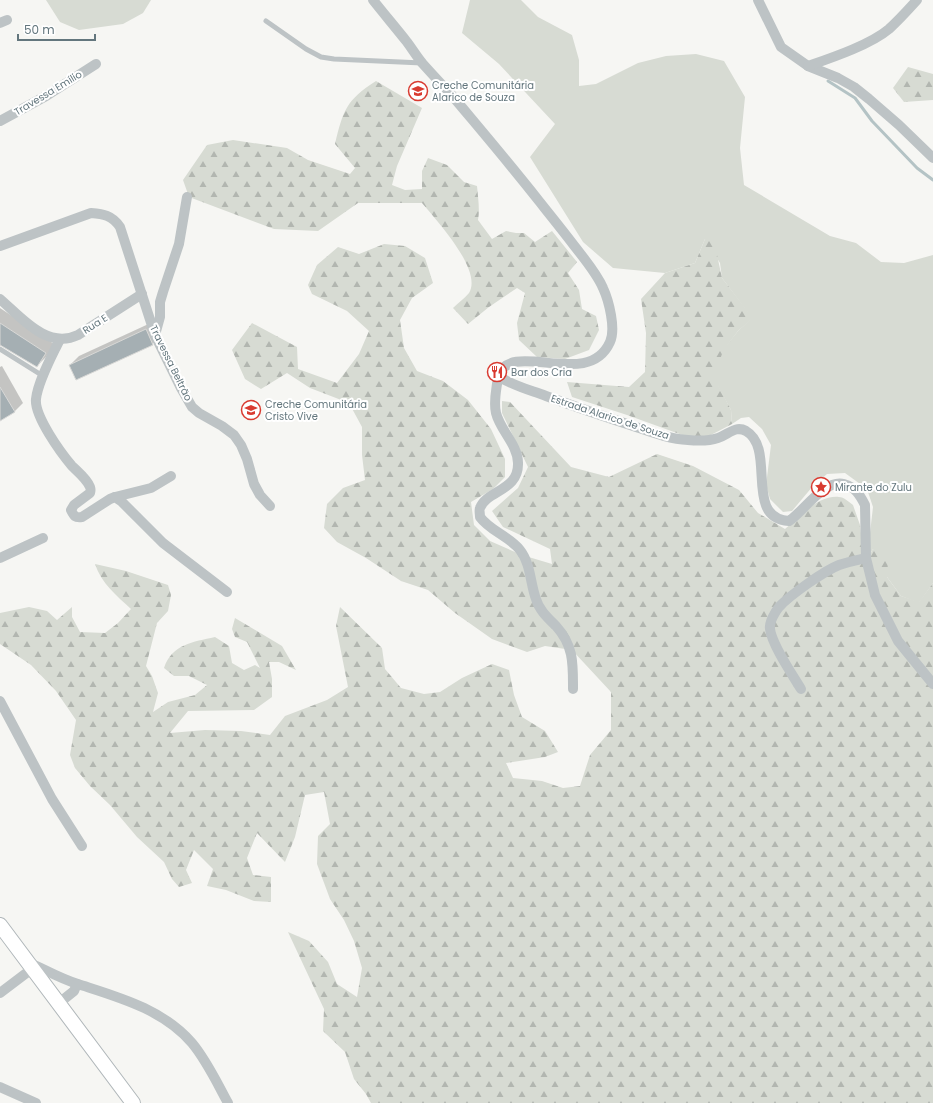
<svg xmlns="http://www.w3.org/2000/svg" width="933" height="1103" font-family="Poppins,sans-serif">
	<defs>
		<pattern id="forest-firs" width="22" height="20" patternUnits="userSpaceOnUse"><rect width="22" height="20" fill="#d7dbd3"/><path d="M5 1l3.5 6h-7zM16 11l3.5 6h-7z" fill="#b2b6b0"/></pattern>
	</defs>
	<rect width="100%" height="100%" fill="#f6f6f3"/>
	<g fill="#d7dbd3">
		<polygon points="46,0 151,0 143,13 123,24 79,30 60,22"/>
		<polygon points="470,0 521,0 538,17 572,35 579,60 579,86 596,84 638,63 666,56 696,54 724,61 745,97 740,148 744,185 830,236 856,243 881,262 904,263 933,255 933,583 919,603 901,596 887,577 873,549 867,559 873,507 867,489 845,473 827,474 813,486 792,511 783,512 770,499 766,485 771,445 762,429 749,417 741,418 732,424 731,410 713,377 722,351 738,331 752,318 722,278 720,263 705,239 695,263 665,273 613,268 583,242 530,157 555,124 499,64 462,33"/>
	</g>
	<g fill="url(#forest-firs)">
		<polygon points="908,67 933,74 933,100 904,102 893,88"/>
		<path d="M376,81L422,108L397,166L392,185L405,190L422,189V171L428,158L447,165L464,182L477,186C478,197 480,210 478,220L492,239L506,231L516,233H524L535,242L552,231L577,262L568,273L579,290L582,309L596,316L599,330L589,350L565,359L537,357L519,340L517,323L525,293L517,288L489,307L468,324L453,308C458,303 465,298 469,293C483,270 436,220 422,203H358L318,231L274,229L189,197L183,180L207,145L233,140L287,148L308,160L350,174L355,168L335,144C343,111 346,100 376,81Z"/>
		<polygon points="705,239 714,241 722,278 753,318 738,331 723,351 714,377 731,410 732,424 709,436 685,436 627,415 572,397 567,382 629,387 645,372 646,333 641,299 665,273 695,263"/>
		<path d="M384,244L405,246L425,258L433,283L412,298L400,320L404,348L417,371L443,381L468,400L491,429L505,459V477L493,489L471,502L474,525L490,541L522,555L552,564L550,549L503,527L492,511L518,488L528,467L502,413V401L510,402L571,467L609,477L657,454L693,466L739,490L758,513L785,529C799,517 818,495 839,497C844,497 849,502 853,505L860,525L864,558L874,595L930,682L933,689V1103H371L366,1094L354,1079L345,1052L323,1031L324,1009L288,932L309,941L328,962L337,984L357,997L362,968L354,941L344,920L330,899L317,864L318,836L330,824L324,792L305,795L295,837L285,862L257,833L247,858L253,875L271,877V902L254,901L226,890L207,886L213,869L194,850L186,870L192,883L179,887L172,879L164,862L137,837L110,805L90,786L75,768L70,755L76,720L56,691L31,665L0,644V613L29,607L47,611L57,620L72,607V617L80,632L105,633L118,623L131,609C117,596 101,583 95,564L126,571L168,585L171,595L168,611L157,623L146,666L152,676L158,693L153,712L168,702L195,695L207,685L189,676H174L164,668C172,644 193,642 215,637L229,646L232,663L244,670L255,665L260,668L247,642L235,637L232,629L235,618L282,646L296,670L279,662H269L272,679V697L254,710L188,711L170,733L205,730L241,731L270,735L285,716L327,700L348,687L336,626L340,607L382,648L385,669L401,688L424,694L440,692L462,678L492,664L509,670L514,695L522,717L545,731L558,752L545,757L506,763L513,778L542,781L563,788L580,786L590,755L611,730V692L572,650L545,646L527,652L492,639L455,613L428,590L401,581L366,558L337,542L324,528L327,504L343,488L365,480L362,455V427L349,403L310,388L287,373L261,389L245,379L232,350L252,323L297,347L298,369L337,383L359,354L369,331L347,311L312,294L308,285L317,265L338,247L359,254Z"/>
		<polygon points="873,549 888,562 887,577 901,596 919,602 933,583 933,679 899,640 877,594 867,559"/>
	</g>
	<g fill="#0003">
		<polygon points="0,308 54,344 46,357 37,366 0,345"/>
		<polygon points="155,321 161,335 152,344 70,365 79,356"/>
		<polygon points="2,366 23,403 14,412 0,420 0,367"/>
	</g>
	<g fill="none" stroke-linecap="round" stroke-linejoin="round">
		<polyline stroke="#b4c3c5" stroke-width="3" points="828,81 855,98 872,121 917,168 933,180"/>
	</g>
	<g fill="#a5afb3" stroke="#d8d8d6">
		<polygon points="0,323 46,353 37,367 0,345"/>
		<polygon points="146,329 153,345 76,380 69,365"/>
		<polygon points="0,387 15,412 0,421"/>
	</g>
	<g fill="none" stroke-linecap="round" stroke-linejoin="round">
		<g stroke="#b0b7ba" stroke-width="16">
			<polyline id="secondary" points="0,925 133,1103"/>
		</g>
		<g stroke="#bdc3c5" stroke-width="5">
			<polyline points="266,21 306,49 321,57 334,59 422,63"/>
			<polyline points="0,349 43,376"/>
		</g>
		<g stroke="#bdc3c5" stroke-width="10">
			<path d="M373,0C384,14 396,28 407,42C413,50 417,57 423,64C432,74 441,84 450,93C480,129 510,164 539,201C551,216 564,232 576,248C586,261 597,274 603,288C609,301 616,329 610,342C588,391 512,338 498,376C513,386 530,390 546,396C573,406 600,415 627,424C646,430 667,439 688,440C698,441 709,441 718,438C728,435 735,425 746,431C777,449 743,518 789,521C804,511 824,479 844,484C855,487 860,495 865,505L866,558L875,595L898,641L933,684"/>
			<polyline points="758,0 781,47 808,66 838,78 854,87 869,99 899,125 933,158"/>
			<polyline points="0,23 7,20"/>
			<path d="M808,66C831,58 870,45 889,29C899,20 908,10 917,0"/>
			<polyline points="0,121 46,96 96,64"/>
			<path d="M0,246L91,213C103,214 112,215 120,227L155,335L181,388L192,407L199,413L222,426L234,435L241,445L247,459L254,484L260,495L270,506"/>
			<path d="M0,299C21,317 47,350 78,335L142,294"/>
			<polyline points="155,335 160,317 160,302 163,292 179,244 187,197"/>
			<path d="M60,339C52,356 38,381 36,399C34,416 61,453 72,466C78,472 87,479 90,487C91,490 91,490 90,493L74,505L71,510C74,516 75,518 82,517L110,499L115,497L121,501L163,543L227,592"/>
			<path d="M498,376C497,388 493,401 496,413C500,430 518,445 518,463C519,491 487,490 480,508C479,510 480,514 480,517C490,531 509,536 520,550C531,564 530,583 536,599C539,610 548,618 556,626C574,646 573,664 573,689"/>
			<polyline points="115,497 151,488 171,476"/>
			<polyline points="0,558 43,538"/>
			<path d="M801,689C792,674 772,645 770,629C769,622 775,612 779,607C790,595 824,571 839,565C847,562 857,560 866,558"/>
			<polyline points="0,701 52,799 82,846"/>
			<path d="M28,962C44,969 61,979 78,984C118,997 163,1009 192,1043C207,1061 217,1083 228,1103"/>
			<polyline points="0,993 33,968"/>
			<polyline points="59,1003 74,991 77,984"/>
			<polyline points="0,1087 36,1103"/>
		</g>
		<use href="#secondary" stroke="#fff" stroke-width="14"/>
	</g>
	<defs>
		<g id="school-ring" transform="scale(1)"><circle r="9.5" fill="#fff" stroke="#d93b31" stroke-width="1.5"/><path d="M0-5L7-2L0 1L-7-2ZM-4 1L0 2.5L4 1V4Q0 6-4 4Z" fill="#d93b31"/></g>
		<g id="restaurant-ring" transform="scale(1)"><circle r="9.5" fill="#fff" stroke="#d93b31" stroke-width="1.5"/><path d="M-5-6h1v4h1v-4h1v4h1v-4h1v5L-1.5 .5V6h-2V.5L-5-1ZM5-6V6H3V1.5H1.5Q1.5-4 5-6Z" fill="#d93b31"/></g>
		<g id="sight-ring" transform="scale(1)"><circle r="9.5" fill="#fff" stroke="#d93b31" stroke-width="1.5"/><path d="M0-6L1.8-2.2L6-1.7L2.9 1.2L3.7 5.4L0 3.3L-3.7 5.4L-2.9 1.2L-6-1.7L-1.8-2.2Z" fill="#d93b31"/></g>
	</defs>
	<g fill-rule="evenodd">
		<use href="#school-ring" x="418" y="91"/>
		<use href="#restaurant-ring" x="497" y="372"/>
		<use href="#school-ring" x="251" y="410"/>
		<use href="#sight-ring" x="821" y="487"/>
	</g>
	<g text-anchor="middle" dominant-baseline="central" stroke-width="4" stroke-linejoin="round" paint-order="stroke">
		<g font-size="10" fill="#63767d" stroke="#fff" text-anchor="start">
			<text x="432" y="85">Creche Comunitária<tspan x="432" dy="12">Alarico de Souza</tspan></text>
			<text x="511" y="372">Bar dos Cria</text>
			<text x="265" y="404">Creche Comunitária<tspan x="265" dy="12">Cristo Vive</tspan></text>
			<text x="835" y="487">Mirante do Zulu</text>
		</g>
		<g font-size="10" fill="#63767d" stroke="#fff">
			<text transform="translate(48 93) rotate(-31)">Travessa Emílio</text>
			<text transform="translate(95 324) rotate(-32)">Rua E</text>
			<text transform="translate(171 363) rotate(64)">Travessa Beltrão</text>
			<text transform="translate(610 417) rotate(18)">Estrada Alarico de Souza</text>
		</g>
	</g>
	<path d="M18 34v6h77v-6" fill="none" stroke="#63767d" stroke-width="2"/>
	<text x="24" y="34" font-size="12" fill="#63767d" stroke="#ffffff" stroke-width="3" paint-order="stroke">50 m</text>
</svg>
